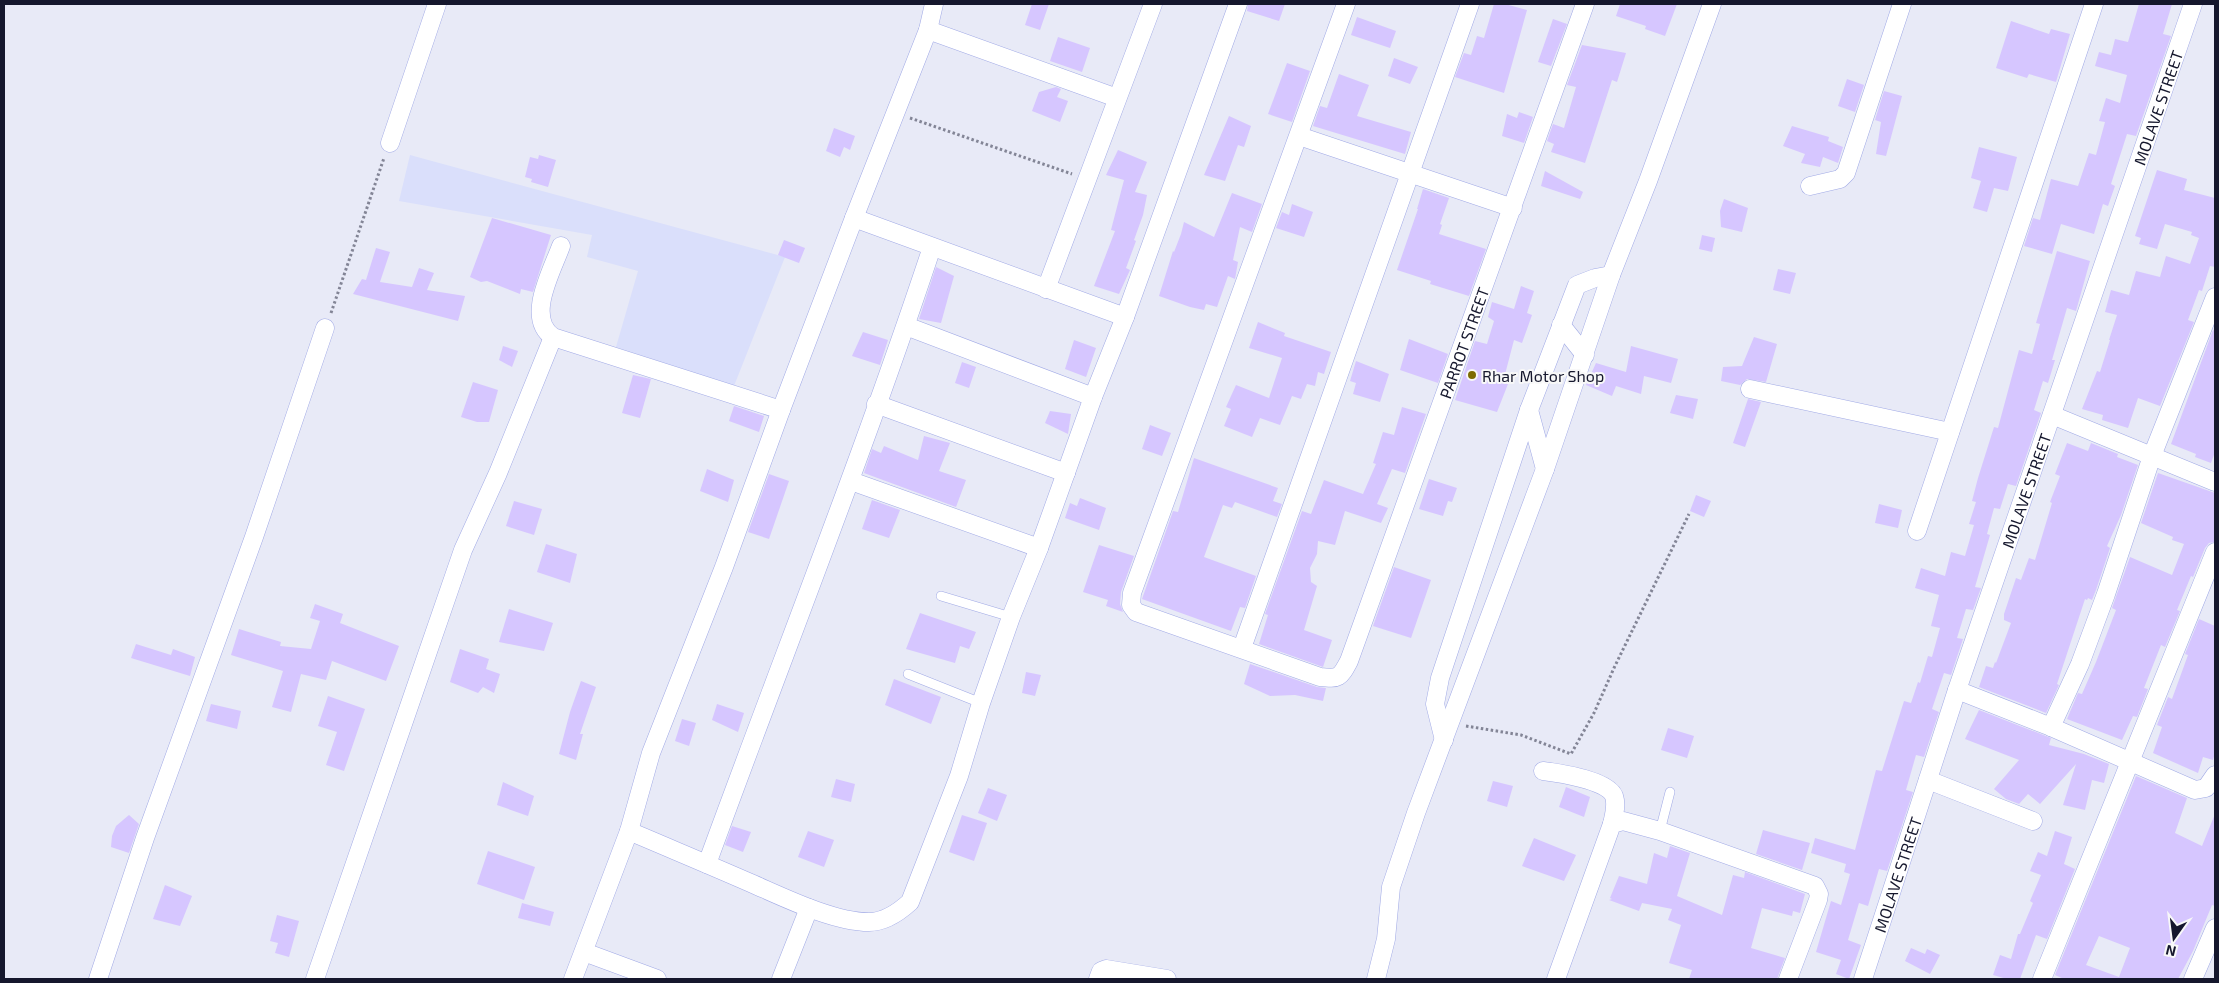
<svg xmlns="http://www.w3.org/2000/svg" width="2219" height="983" font-family="'Exo 2',sans-serif">
	<rect width="100%" height="100%" fill="#e8eaf7"/>
	<polygon fill="#dadffb" points="410,155 785,257 734,386 616,347 638,271 587,257 592,235 399,201"/>
	<g fill="#d6c6ff" fill-rule="evenodd">
		<polygon points="1032,4 1049,4 1040,30 1025,25"/>
		<polygon points="1248,4 1285,4 1279,21 1247,11"/>
		<polygon points="1494,4 1505,4 1527,10 1504,93 1455,77 1464,53 1471,55 1477,36 1484,38"/>
		<polygon points="1620,4 1677,4 1665,36 1645,29 1646,26 1616,16"/>
		<polygon points="2139,4 2172,4 2163,34 2171,36 2136,136 2127,134 2111,184 2115,186 2108,206 2103,204 2094,234 2061,224 2052,254 2024,246 2033,218 2040,220 2051,179 2078,186 2089,153 2096,155 2105,122 2099,121 2106,98 2120,103 2127,75 2095,66 2099,52 2111,55 2115,39 2128,42"/>
		<polygon points="1357,17 1396,31 1390,48 1351,35"/>
		<polygon points="1553,19 1567,24 1551,66 1538,62"/>
		<polygon points="2011,21 2049,34 2051,29 2070,34 2056,82 2029,74 2027,78 1996,68"/>
		<polygon points="1058,37 1090,48 1082,72 1050,61"/>
		<polygon points="1582,45 1626,53 1617,82 1612,80 1585,163 1551,152 1554,144 1547,141 1553,124 1564,128 1576,87 1567,85"/>
		<polygon points="1394,58 1418,67 1410,84 1388,76"/>
		<polygon points="1287,63 1310,71 1292,122 1268,114"/>
		<polygon points="1339,74 1369,85 1357,116 1411,132 1405,154 1313,126 1320,106 1327,108"/>
		<polygon points="1847,79 1864,85 1855,112 1838,106"/>
		<polygon points="1056,87 1061,89 1057,97 1068,101 1060,122 1032,111 1039,92"/>
		<polygon points="1884,91 1902,96 1886,156 1876,154 1881,122 1875,120"/>
		<polygon points="1519,112 1533,117 1524,143 1502,136 1507,114 1517,118"/>
		<polygon points="1229,116 1251,126 1244,147 1238,145 1225,181 1204,175"/>
		<polygon points="1792,126 1829,137 1828,141 1843,147 1838,163 1823,157 1820,167 1801,163 1805,154 1783,146"/>
		<polygon points="834,128 855,136 850,150 844,147 840,157 826,151"/>
		<polygon points="1979,147 2017,157 2008,191 1994,188 1987,212 1973,208 1981,181 1971,178"/>
		<polygon points="1118,150 1147,162 1135,192 1147,195 1143,215 1134,240 1136,241 1126,268 1130,270 1119,294 1094,286 1115,231 1111,230 1124,180 1106,175"/>
		<polygon points="539,155 556,160 548,187 531,182 532,179 525,177 530,157 538,159"/>
		<polygon points="2157,170 2187,179 2184,190 2215,198 2215,267 2210,266 2202,291 2199,290 2188,320 2194,322 2160,406 2138,398 2128,428 2102,420 2103,415 2082,409 2097,371 2100,372 2110,340 2109,340 2117,315 2105,312 2111,290 2129,295 2136,271 2160,277 2166,256 2190,264 2199,238 2191,235 2192,232 2165,224 2157,249 2139,244 2141,238 2135,236"/>
		<polygon points="1545,171 1583,192 1580,199 1541,186"/>
		<polygon points="1423,189 1449,198 1440,224 1442,225 1439,234 1486,249 1469,296 1430,284 1431,281 1397,270 1418,209 1417,209"/>
		<polygon points="1232,193 1262,204 1252,232 1240,227 1233,260 1238,262 1235,279 1228,276 1217,307 1206,304 1204,310 1190,307 1159,296 1173,251 1174,252 1181,234 1184,222 1214,237"/>
		<polygon points="1724,199 1748,208 1742,232 1721,227 1720,211"/>
		<polygon points="1292,204 1313,212 1304,237 1276,228 1282,212 1289,215"/>
		<polygon points="492,218 551,235 533,292 521,289 520,294 487,281 481,282 470,277"/>
		<polygon points="1702,235 1715,238 1712,252 1699,249"/>
		<polygon points="784,240 805,248 799,263 778,255"/>
		<polygon points="376,248 390,252 380,282 412,287 419,268 434,273 427,290 465,296 458,321 353,294 362,279 366,280"/>
		<polygon points="2057,251 2090,261 2076,311 2067,308 2052,360 2055,360 2048,383 2043,381 2034,410 2041,413 2016,486 2008,484 2000,509 1994,508 1987,534 1990,535 1975,587 1981,588 1973,610 1966,609 1957,638 1963,639 1951,675 1944,673 1932,709 1939,712 1924,757 1916,755 1906,790 1913,792 1887,871 1879,869 1868,906 1859,903 1848,940 1861,945 1849,979 1836,974 1841,960 1816,952 1831,901 1841,905 1850,874 1844,872 1846,864 1811,853 1815,838 1855,850 1876,770 1882,771 1904,701 1911,703 1918,682 1920,683 1928,656 1932,657 1940,628 1931,626 1939,595 1915,588 1921,568 1945,576 1951,552 1965,556 1974,525 1969,524 1976,502 1972,501 1978,478 1994,427 1998,428 2019,350 2032,354 2040,324 2036,323"/>
		<polygon points="936,267 954,276 941,323 919,319"/>
		<polygon points="1778,269 1796,273 1790,294 1773,290"/>
		<polygon points="1521,286 1534,291 1527,313 1532,315 1522,343 1514,340 1503,382 1508,384 1497,412 1455,400 1475,341 1487,344 1494,321 1488,317 1492,302 1514,309"/>
		<polygon points="1258,322 1285,333 1284,336 1331,352 1324,374 1318,372 1315,386 1307,384 1301,399 1292,396 1280,425 1260,418 1252,437 1224,426 1231,409 1226,407 1236,385 1269,398 1282,358 1249,348"/>
		<polygon points="2213,330 2215,331 2215,452 2211,463 2195,457 2196,454 2171,444"/>
		<polygon points="863,332 888,340 880,365 852,356"/>
		<polygon points="1754,337 1777,344 1766,382 1747,379 1740,385 1721,381 1723,367 1742,366"/>
		<polygon points="1409,339 1448,354 1438,383 1400,370"/>
		<polygon points="1074,340 1096,348 1086,377 1065,369"/>
		<polygon points="503,346 518,351 512,367 499,360"/>
		<polygon points="1631,346 1678,359 1671,383 1644,376 1641,394 1616,386 1612,396 1586,385 1596,363 1626,372"/>
		<polygon points="1356,361 1389,374 1380,402 1353,394 1356,383 1350,381"/>
		<polygon points="962,362 976,367 969,388 955,383"/>
		<polygon points="633,375 651,379 640,418 622,413"/>
		<polygon points="473,382 498,390 489,422 477,422 461,417"/>
		<polygon points="1676,395 1698,399 1693,419 1670,413"/>
		<polygon points="1748,399 1761,402 1745,447 1733,443"/>
		<polygon points="734,406 764,416 759,432 729,421"/>
		<polygon points="1402,407 1426,414 1405,473 1392,469 1377,504 1388,508 1381,523 1345,511 1335,545 1318,541 1317,554 1310,568 1311,582 1317,586 1304,630 1332,640 1323,667 1259,644 1268,615 1265,614 1302,511 1311,514 1324,480 1363,494 1376,464 1373,463 1383,432 1394,435"/>
		<polygon points="1050,411 1071,414 1068,434 1045,423"/>
		<polygon points="1150,425 1171,433 1162,456 1142,449"/>
		<polygon points="924,436 950,443 939,471 966,480 956,507 864,473 872,449 881,453 884,446 918,460"/>
		<polygon points="2067,443 2088,451 2091,443 2118,454 2117,457 2138,465 2121,515 2107,546 2110,548 2096,590 2092,600 2088,598 2087,600 2085,599 2057,684 2059,685 2046,713 1979,687 1986,666 1993,668 1995,662 1996,663 2011,623 2004,620 2004,614 2016,578 2021,580 2029,558 2035,560 2052,503 2050,502 2060,476 2055,474"/>
		<polygon points="1194,458 1278,488 1273,501 1282,504 1277,517 1235,502 1232,508 1223,505 1204,557 1256,576 1245,608 1240,607 1231,631 1142,599 1173,511 1178,512"/>
		<polygon points="707,469 734,480 728,502 700,491"/>
		<polygon points="2158,473 2215,493 2215,542 2209,543 2205,548 2193,577 2191,576 2177,610 2180,611 2165,647 2161,645 2144,688 2148,689 2137,717 2133,716 2122,740 2067,719 2078,693 2082,694 2096,662 2116,610 2112,608 2130,557 2172,575 2184,544 2172,540 2173,537 2141,523"/>
		<polygon points="769,474 789,481 769,539 748,532"/>
		<polygon points="1429,479 1457,488 1452,502 1448,501 1443,516 1419,509"/>
		<polygon points="1696,495 1711,501 1704,517 1690,511"/>
		<polygon points="1080,498 1106,508 1099,530 1065,518 1070,503 1077,506"/>
		<polygon points="872,500 900,510 889,538 862,529"/>
		<polygon points="514,501 542,509 534,535 506,526"/>
		<polygon points="1879,504 1902,510 1898,528 1875,523"/>
		<polygon points="546,544 577,554 570,583 537,572"/>
		<polygon points="1099,545 1134,556 1121,592 1120,604 1123,612 1106,606 1108,600 1083,592"/>
		<polygon points="1394,567 1431,580 1411,638 1373,626"/>
		<polygon points="315,604 343,614 340,623 399,646 386,681 332,661 326,680 301,674 291,712 272,707 283,671 231,655 239,629 281,642 280,646 311,649 320,621 310,618"/>
		<polygon points="509,609 553,623 544,651 499,642"/>
		<polygon points="920,613 976,632 969,649 960,646 955,663 906,649"/>
		<polygon points="2199,619 2215,626 2215,753 2213,760 2203,757 2198,773 2153,753 2162,727 2157,725 2168,697 2172,699 2188,655 2185,654"/>
		<polygon points="136,644 171,655 173,649 195,657 190,676 131,658"/>
		<polygon points="460,649 489,659 486,669 500,674 494,693 483,687 478,693 450,682"/>
		<polygon points="1250,664 1317,687 1326,688 1323,701 1295,695 1270,696 1244,684"/>
		<polygon points="1026,672 1041,675 1035,696 1022,693"/>
		<polygon points="894,679 941,697 931,724 885,705"/>
		<polygon points="581,681 596,687 580,734 583,734 576,760 559,754 570,712"/>
		<polygon points="328,696 365,709 344,771 326,765 337,732 318,726"/>
		<polygon points="211,704 241,711 237,729 206,721"/>
		<polygon points="717,704 744,713 738,732 712,720"/>
		<polygon points="1979,710 2051,738 2049,745 2084,754 2109,764 2104,783 2092,780 2085,810 2063,805 2076,764 2040,804 2028,794 2019,804 2006,799 1994,789 2019,760 1965,739"/>
		<polygon points="682,719 696,723 689,746 675,741"/>
		<polygon points="1668,728 1694,736 1687,758 1661,750"/>
		<path d="M2136,776L2187,798L2175,833L2202,846L2215,814V906L2212,905L2193,951L2178,979H2064L2055,975ZM2099,936L2130,948L2119,977L2086,965Z"/>
		<polygon points="836,779 855,784 851,802 831,797"/>
		<polygon points="1493,781 1513,786 1507,807 1487,801"/>
		<polygon points="503,782 534,796 528,816 497,805"/>
		<polygon points="1566,787 1590,797 1584,817 1559,807"/>
		<polygon points="988,788 1007,795 997,821 978,813"/>
		<polygon points="129,815 139,824 129,853 111,847 112,836 116,826"/>
		<polygon points="962,815 987,823 974,861 949,852"/>
		<polygon points="732,826 751,832 743,852 725,845"/>
		<polygon points="1763,830 1810,843 1802,870 1756,854"/>
		<polygon points="808,831 834,840 824,867 798,857"/>
		<polygon points="2055,831 2072,837 2064,864 2075,869 2047,939 2036,935 2020,979 2007,979 1993,975 2000,955 2011,959 2018,934 2020,934 2033,903 2030,901 2041,875 2030,871 2038,852 2047,856"/>
		<polygon points="1534,838 1576,855 1564,881 1522,866"/>
		<polygon points="1670,846 1690,853 1677,896 1722,915 1733,875 1744,878 1745,872 1805,894 1800,913 1793,911 1792,916 1762,908 1751,948 1785,958 1777,979 1689,979 1692,970 1669,963 1681,925 1668,920 1672,909 1642,903 1639,911 1609,900 1612,899 1610,898 1619,876 1647,884 1654,853 1667,858"/>
		<polygon points="488,851 535,867 524,900 477,884"/>
		<polygon points="165,885 192,896 180,926 153,919"/>
		<polygon points="522,903 554,912 550,926 518,918"/>
		<polygon points="277,915 299,921 289,957 275,953 278,943 270,941"/>
		<polygon points="1911,948 1925,954 1927,949 1940,955 1930,974 1905,961"/>
	</g>
	<g fill="none" stroke-linecap="round" stroke-linejoin="round">
		<g stroke="#a1aae6" stroke-width="10">
			<g id="service">
				<polyline points="941,596 1011,617"/>
				<polyline points="908,674 981,703"/>
				<polyline points="1660,831 1670,792"/>
			</g>
		</g>
		<g stroke="#a1aae6" stroke-width="19">
			<g id="minor">
				<path id="s1" d="M1346,4L1132,593L1131,605L1136,612L1320,677C1339,679 1340,678 1349,661L1585,4"/>
				<polyline points="928,30 1117,98"/>
				<polyline points="1299,136 1513,208"/>
				<polyline points="390,143 437,4"/>
				<polyline points="1810,186 1840,179 1846,173 1902,4"/>
				<polyline points="854,218 1125,317"/>
				<path d="M561,246C552,271 525,318 553,337L781,410"/>
				<polyline points="1046,289 1153,4"/>
				<polyline points="1561,325 1585,355"/>
				<polyline points="906,326 1093,397"/>
				<polyline points="1750,389 1950,432"/>
				<polyline points="876,404 1066,473"/>
				<polyline points="1529,410 1545,469"/>
				<polyline points="2052,415 2215,482"/>
				<polyline points="851,481 1039,548"/>
				<polyline points="1917,531 2094,4"/>
				<polyline points="1242,648 1470,4"/>
				<polyline points="1957,690 2051,727 2195,790 2206,788 2215,775"/>
				<polyline points="2051,727 2080,664 2106,594 2152,456 2215,297"/>
				<polyline points="1444,740 1435,704 1440,678 1529,410 1577,285 1595,278 1611,275"/>
				<path d="M1543,771C1559,773 1607,780 1614,796C1617,805 1614,815 1612,824"/>
				<polyline points="1928,780 2033,821"/>
				<path d="M629,831C671,849 712,866 753,884C785,898 834,922 869,922C884,922 899,912 910,902L959,776L981,703L1011,617L1039,548L1093,397L1125,317L1238,4"/>
				<path d="M707,864C782,658 863,455 932,247"/>
				<polyline points="584,952 657,979"/>
				<polyline points="98,979 145,838 254,537 325,328"/>
				<polyline points="315,979 463,550 498,473 553,337"/>
				<polyline points="573,979 629,831 651,753 724,567 781,410 854,218 928,30 934,4"/>
				<polyline points="781,979 809,908"/>
				<polyline points="1098,979 1101,971 1106,969 1167,979"/>
				<polyline points="1376,979 1386,939 1391,887 1416,813 1545,469 1611,275 1648,181 1712,4"/>
				<polyline points="1556,979 1612,824 1623,821 1660,831 1815,886 1819,894 1818,900 1788,979"/>
				<path id="s2" d="M1863,979L1957,690L2193,4"/>
				<polyline points="2042,979 2215,552"/>
				<polyline points="2193,979 2215,928"/>
			</g>
		</g>
		<g stroke="#838596" stroke-width="3" stroke-dasharray="2.5 2.5" stroke-linecap="butt">
			<polyline points="910,118 1072,174"/>
			<polyline points="331,313 384,158"/>
			<polyline points="1466,726 1521,735 1571,754 1594,713 1614,668 1689,514"/>
		</g>
		<use href="#service" stroke="#fff" stroke-width="9"/>
		<use href="#minor" stroke="#fff" stroke-width="18"/>
	</g>
	<circle fill="#7d6b03" stroke="#f8f8f8" stroke-width="2" cx="1472" cy="375" r="5"/>
	<g text-anchor="middle" dominant-baseline="central" stroke-width="4" stroke-linejoin="round" paint-order="stroke">
		<g font-size="16" fill="#15172d" stroke="#f8f8f8">
			<text stroke="none"><textPath href="#s2" startOffset="920">MOLAVE STREET</textPath></text>
			<text stroke="none"><textPath href="#s1" startOffset="1218">PARROT STREET</textPath></text>
			<text stroke="none"><textPath href="#s2" startOffset="515">MOLAVE STREET</textPath></text>
			<text stroke="none"><textPath href="#s2" startOffset="110">MOLAVE STREET</textPath></text>
		</g>
		<g font-size="16" fill="#15172d" stroke="#f8f8f8" text-anchor="start">
			<text x="1482" y="375">Rhar Motor Shop</text>
		</g>
	</g>
	<rect width="2219" height="983" fill="none" stroke="#15172d" stroke-width="10"/>
	<g transform="translate(2174 938) rotate(194)" stroke="#f8f8f8" stroke-width="4" paint-order="stroke">
	<path d="M0-4L9 19L0 12L-9 19Z" fill="#15172d"/>
	<text y="-8" font-size="14" font-weight="bold" text-anchor="middle" fill="#15172d">N</text>
	</g>
</svg>
